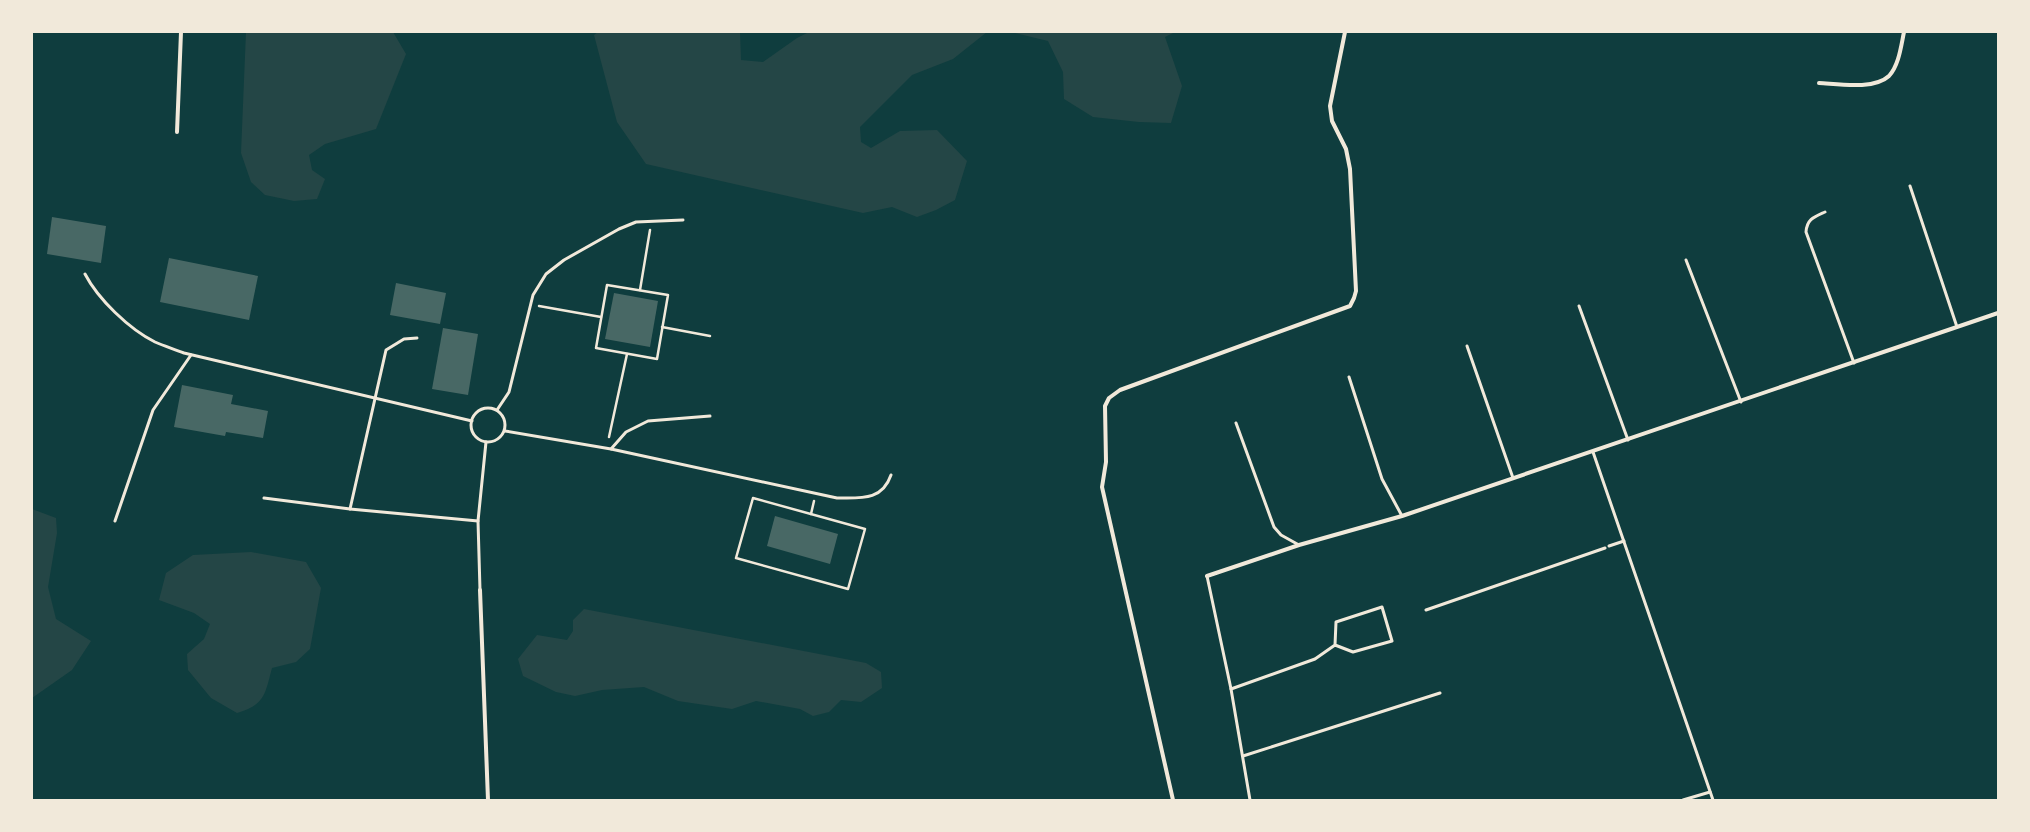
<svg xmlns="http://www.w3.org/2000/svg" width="2030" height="832" font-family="Inter,sans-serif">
	<rect width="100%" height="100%" fill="#0f3d3e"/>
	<g fill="#244646">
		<polygon points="246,32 393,32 406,54 376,129 325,144 309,155 312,170 325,179 317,199 294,201 265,195 251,182 241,153"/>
		<polygon points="598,32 740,32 741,60 763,62 797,38 809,32 987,32 953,59 912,75 860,127 861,142 871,148 900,131 937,130 967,161 955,200 936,210 917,217 892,207 863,213 646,164 617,122 594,35"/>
		<polygon points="1011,32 1175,32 1165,37 1182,86 1171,123 1139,122 1093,117 1064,99 1063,72 1048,41"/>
		<polygon points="32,509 56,518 57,533 48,587 56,619 91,641 72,670 32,698"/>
		<path d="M251,552L306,562L321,588L310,649L296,662L272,668C265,694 265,705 237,713L211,698L188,670L187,654L204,639L210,624L194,613L159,600L166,573L193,555Z"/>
		<polygon points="584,609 866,663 881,672 882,688 861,702 841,700 829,712 813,716 800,709 756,701 732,709 678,701 644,687 602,690 575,696 556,692 523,676 518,659 537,635 567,640 573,631 573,620"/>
	</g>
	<g fill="#486865">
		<polygon points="52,217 106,226 101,263 47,254"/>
		<polygon points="169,258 258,276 249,320 160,302"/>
		<polygon points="396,283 446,293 440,324 390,315"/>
		<polygon points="614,293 658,301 650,347 605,339"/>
		<polygon points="443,328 478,334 468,395 432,389"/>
		<polygon points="182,385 233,395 231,404 268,411 263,438 226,432 225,436 174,427"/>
		<polygon points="775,516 838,534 830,564 767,546"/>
	</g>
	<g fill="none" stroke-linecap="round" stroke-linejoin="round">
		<g stroke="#f1e9da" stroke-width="2.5">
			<polygon points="607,285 668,295 657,359 596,348"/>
			<polyline points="640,290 650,230"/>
			<polyline points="539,306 601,317"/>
			<polyline points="662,327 710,336"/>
			<polyline points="609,437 627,354"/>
			<polygon points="753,498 865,529 848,589 736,558"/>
			<polyline points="811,514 814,501"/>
		</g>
		<g stroke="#f1e9da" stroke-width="3">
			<polyline points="1910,186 1957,327"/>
			<path d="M1825,212C1814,217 1807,219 1806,232L1854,363"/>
			<polyline points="1686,260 1741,402"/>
			<path d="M85,274C98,299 129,329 155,342C164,346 174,349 184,353L472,421"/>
			<polyline points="1579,306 1628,440"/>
			<polyline points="1467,346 1513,478"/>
			<polyline points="1349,377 1382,479 1402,516"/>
			<circle cx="488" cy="425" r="17"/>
			<polyline points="497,410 509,392 533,295 546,274 564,260 619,229 636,222 683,220"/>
			<polyline points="1236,423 1274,527 1281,535 1299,545"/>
			<path d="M505,431L611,449L837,498C861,498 882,501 891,475"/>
			<polyline points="611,449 626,432 648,421 710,416"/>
			<polyline points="1593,452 1713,800"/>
			<polyline points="264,498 350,509 478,521"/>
			<polyline points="350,509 386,350 404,339 417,338"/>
			<polyline points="115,521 153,410 191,355"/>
			<polyline points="1609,546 1624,541"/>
			<polyline points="1207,576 1231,689 1250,800"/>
			<polyline points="480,590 478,521 486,442"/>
			<polyline points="1426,610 1605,548"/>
			<polyline points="1231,689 1315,659 1335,645 1336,622 1382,607 1392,641 1353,652 1335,645"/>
			<polyline points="1243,756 1440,693"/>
			<polyline points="1683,800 1710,792"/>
		</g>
		<g stroke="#f1e9da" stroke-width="4">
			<path d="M1819,83C1838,84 1874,90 1889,76C1899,65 1901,46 1904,32"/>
			<polyline points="177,132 181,32"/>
			<polyline points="1207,576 1299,545 1402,516 1998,313"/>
			<polyline points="480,590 488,800"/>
			<polyline points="1173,800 1102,487 1106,462 1105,406 1109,398 1120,390 1350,306 1354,298 1356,291 1350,169 1346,149 1332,121 1330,106 1345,32"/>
		</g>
	</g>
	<rect width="2030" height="832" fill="none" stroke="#f1e9da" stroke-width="66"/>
</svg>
